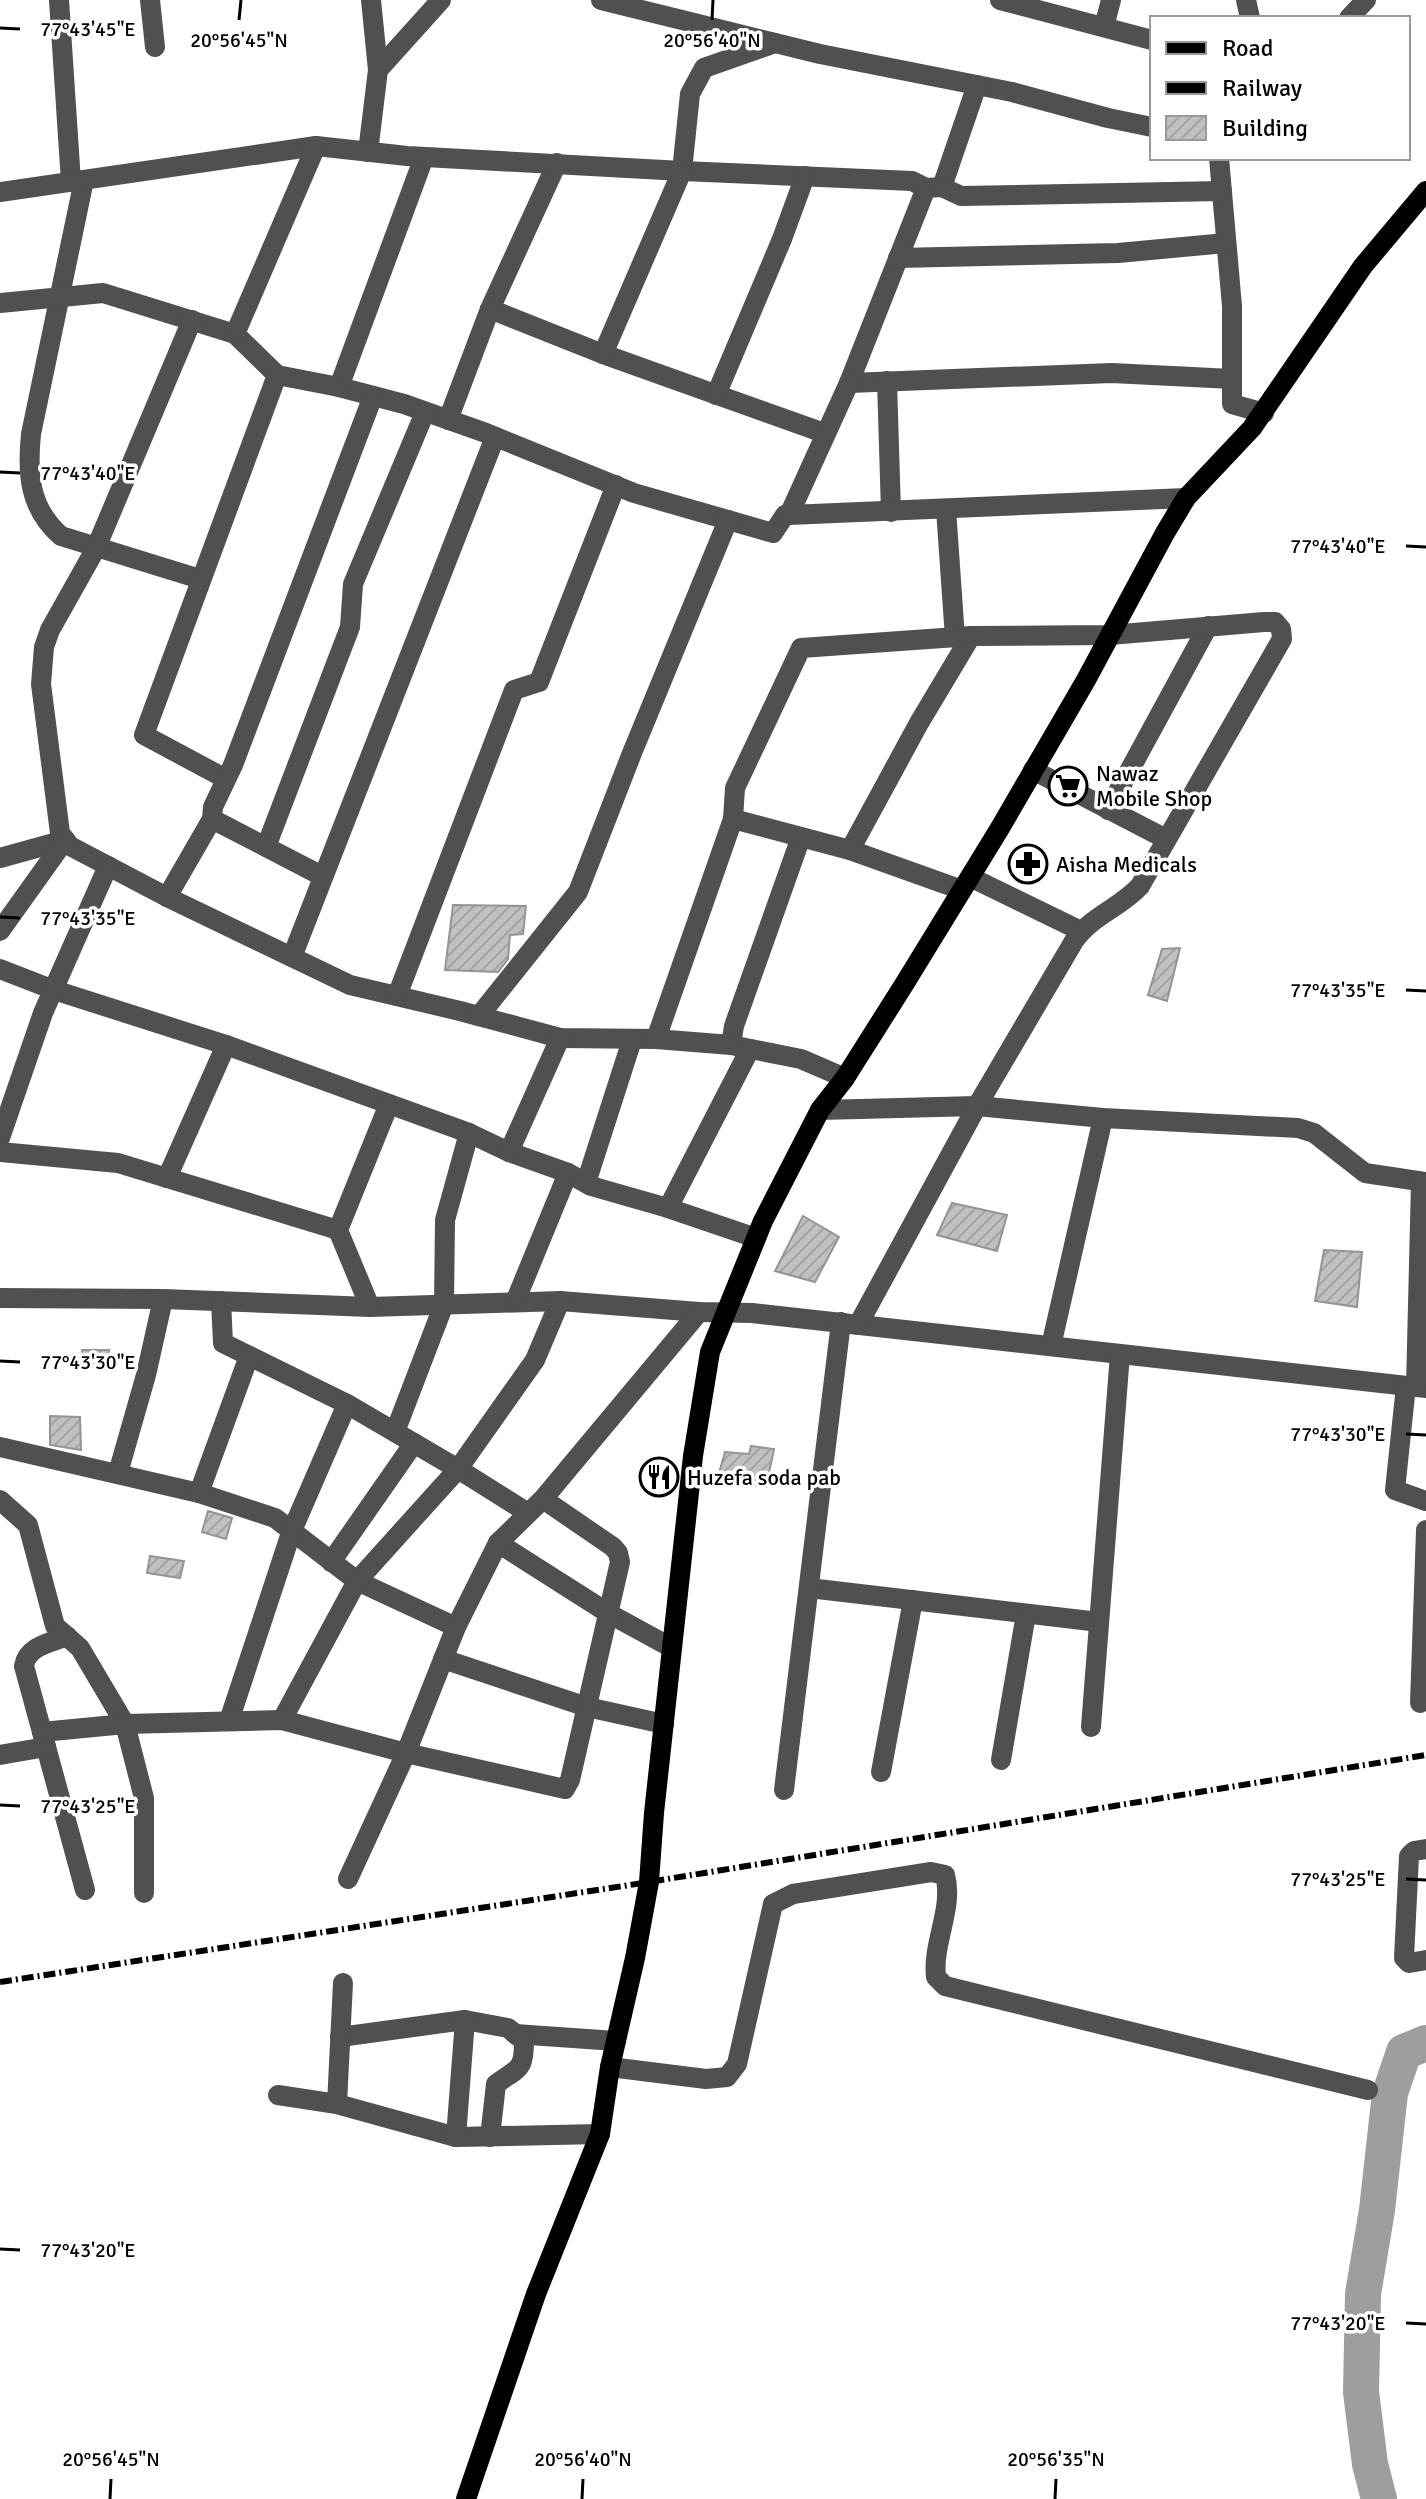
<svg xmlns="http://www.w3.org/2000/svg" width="1426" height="2499" font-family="Signika,sans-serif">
	<defs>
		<pattern id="building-hatch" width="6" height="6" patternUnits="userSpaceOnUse" patternTransform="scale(2)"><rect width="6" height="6" fill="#c0c0c0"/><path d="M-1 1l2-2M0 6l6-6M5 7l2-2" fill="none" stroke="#a3a3a3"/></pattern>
	</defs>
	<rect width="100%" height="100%" fill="#fff"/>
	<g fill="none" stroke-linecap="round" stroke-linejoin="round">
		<polyline stroke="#9e9e9e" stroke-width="36" points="1379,2499 1370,2464 1361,2392 1363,2294 1377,2210 1390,2093 1404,2052 1426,2043"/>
	</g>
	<g fill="url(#building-hatch)" stroke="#949494" stroke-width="2">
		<polygon points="453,905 526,906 523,934 510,935 508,959 498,972 445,970"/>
		<polygon points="1180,948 1167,1001 1148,995 1162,949"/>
		<polygon points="952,1203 1007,1215 997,1251 937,1235"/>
		<polygon points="803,1216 839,1237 815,1282 775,1271"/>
		<polygon points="1324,1250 1362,1252 1357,1307 1315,1301"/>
		<polygon points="82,1350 109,1350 107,1366 82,1366"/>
		<polygon points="50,1416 80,1417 81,1450 50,1445"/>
		<polygon points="751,1446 774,1449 766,1487 717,1480 725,1452 749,1454"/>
		<polygon points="208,1511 232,1518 226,1539 202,1532"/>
		<polygon points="150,1556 184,1561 180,1578 147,1573"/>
	</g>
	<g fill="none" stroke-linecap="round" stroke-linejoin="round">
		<g stroke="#505050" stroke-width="20">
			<polyline points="59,0 71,182"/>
			<polyline points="150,0 155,47"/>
			<polyline points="371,0 378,70"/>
			<polyline points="601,0 820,54 1012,92 1108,118 1152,127"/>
			<polyline points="1000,0 1152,40"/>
			<polyline points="1246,0 1250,18"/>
			<polyline points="1349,18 1366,0"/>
			<polyline points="1104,27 1111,0"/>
			<polyline points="775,43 704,68 690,94 682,171 912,181 926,188"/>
			<polyline points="977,85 942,187 926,188 849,383 1112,373 1232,379"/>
			<polyline points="368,152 378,70 441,0"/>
			<polyline points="424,157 339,387 404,404 486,433 634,493 773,533 785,515 789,515"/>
			<polyline points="1219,158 1232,306 1232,404 1264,413"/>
			<polyline points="557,163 490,309 603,354 824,433"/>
			<path d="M84,180L31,434C27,474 29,508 61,536L200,579"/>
			<polyline points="942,187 961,196 1222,191"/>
			<polyline points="0,192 316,146 407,156 682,171 603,354"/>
			<polyline points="898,258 1118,253 1226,243"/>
			<polyline points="0,303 103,293 235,334 277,375"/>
			<polyline points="192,320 96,548 50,630 44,647 41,684 60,833 70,846 167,897 350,985 460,1011 560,1038 656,1039"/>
			<polyline points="235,334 316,146"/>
			<polyline points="887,381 891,512"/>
			<polyline points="849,383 789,515 1186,498"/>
			<polyline points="716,395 782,239 805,176"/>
			<polyline points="448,420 490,309"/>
			<polyline points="946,509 955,638"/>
			<polyline points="1033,770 1166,839"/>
			<polyline points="226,779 144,735 277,375 339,387"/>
			<polyline points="1108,810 1208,626"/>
			<polyline points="801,837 734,1026 731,1045 801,1059 845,1078"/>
			<polyline points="266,847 350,627 353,584 425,412"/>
			<polyline points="850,850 919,723 971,636"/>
			<polyline points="0,858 65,840"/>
			<polyline points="322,876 212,819 213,807 233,765 373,396"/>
			<polyline points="970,877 1081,931"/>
			<polyline points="167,897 212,819"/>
			<polyline points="0,931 65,840"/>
			<polyline points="292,957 495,437"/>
			<polyline points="0,969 54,990 226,1045 469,1133 509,1152 568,1173 591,1186 668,1208 756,1238"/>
			<polyline points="397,996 514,690 539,682 616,485"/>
			<polyline points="479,1016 578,892 632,753 728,520"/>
			<polyline points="731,1045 656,1039 733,819"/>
			<polyline points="820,1110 977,1106 1103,1118 1298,1128 1314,1133 1365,1173 1426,1182"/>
			<polyline points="0,1138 43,1013 108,866"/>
			<polyline points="0,1152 118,1163 338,1230"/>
			<polyline points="509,1152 560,1038"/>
			<polyline points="167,1178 226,1045"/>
			<polyline points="586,1183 632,1040"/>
			<polyline points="668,1208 750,1049"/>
			<polyline points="0,1298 163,1299 370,1307 560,1301 699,1312 752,1313 1426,1388"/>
			<polyline points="221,1301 223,1343 347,1404 458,1469 528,1513"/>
			<polyline points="515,1302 568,1173"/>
			<polyline points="370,1307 338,1230 389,1104"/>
			<path d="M858,1325L977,1106L1074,941C1091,916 1120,908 1140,886L1282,639L1281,629L1275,622H1264L1110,635L971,636L801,648L735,788L733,819L850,850L962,890"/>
			<polyline points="1051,1346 1103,1118"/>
			<polyline points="1406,1386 1395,1490 1426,1501"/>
			<polyline points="1416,1387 1421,1182"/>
			<polyline points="395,1432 444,1304 445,1220 469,1133"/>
			<polyline points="0,1447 199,1493 275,1518 357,1581 456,1627"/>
			<polyline points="118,1473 146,1375 163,1299"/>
			<polyline points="199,1493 249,1356"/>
			<polyline points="0,1500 28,1525 55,1626 80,1648 125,1724 144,1798 144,1893"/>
			<polyline points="498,1543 608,1613 672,1648"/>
			<polyline points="331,1562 414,1443"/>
			<polyline points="809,1588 1099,1622"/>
			<path d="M67,1636C50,1643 27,1646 24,1666L85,1890"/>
			<polyline points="443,1659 587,1707 664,1724"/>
			<polyline points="1420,1703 1426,1530"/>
			<polyline points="282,1720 357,1581 458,1469 535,1360 560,1301"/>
			<polyline points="229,1721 291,1533 347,1404"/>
			<polyline points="1091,1727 1120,1354"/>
			<polyline points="42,1732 125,1724 282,1720 406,1753 456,1627 498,1543 543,1499 699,1312"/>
			<polyline points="0,1755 46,1747"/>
			<polyline points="1001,1760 1026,1614"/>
			<polyline points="881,1772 913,1600"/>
			<polyline points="784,1790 841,1322"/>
			<polyline points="1426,1849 1414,1851 1409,1856 1404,1958 1409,1963 1426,1960"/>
			<polyline points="348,1879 406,1753 556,1787 565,1789 570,1780 620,1562 618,1553 613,1547 543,1499"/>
			<polyline points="515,2034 616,2041"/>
			<path d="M340,2037L465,2020L508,2028L524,2041C524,2071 519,2067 496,2084L490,2137"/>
			<path d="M610,2067L706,2079L727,2077L737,2064L773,1904L793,1894L931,1872L945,1875C954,1908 932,1943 936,1977L945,1986L1368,2090"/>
			<polyline points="278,2095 337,2104 456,2137 600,2134"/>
			<polyline points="337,2104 343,1983"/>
			<polyline points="456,2137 465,2020"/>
		</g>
		<polyline stroke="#000" stroke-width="20" points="466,2499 536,2294 600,2134 610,2067 635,1958 649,1882 654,1813 693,1456 710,1352 763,1221 820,1110 845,1078 905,983 1000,828 1086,680 1165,533 1186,498 1252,428 1363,266 1426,191"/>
		<polyline stroke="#000" stroke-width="6" stroke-dasharray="12 4 2 4" stroke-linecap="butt" points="0,1982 649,1882 1426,1755"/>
	</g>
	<path fill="none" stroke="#000" stroke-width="3" d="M239,20L241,0M712,20L713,0M0,28L20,29M0,472L20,473M1406,546L1426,547M0,917L20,918M1406,990L1426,991M0,1361L20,1362M1406,1434L1426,1435M0,1805L20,1806M1406,1879L1426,1880M0,2249L20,2250M1406,2323L1426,2324M110,2499L111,2479M582,2499L583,2479M1055,2499L1056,2479"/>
	<defs>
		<g id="supermarket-ring" transform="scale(2)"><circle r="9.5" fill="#fff" stroke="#000" stroke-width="1.5"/><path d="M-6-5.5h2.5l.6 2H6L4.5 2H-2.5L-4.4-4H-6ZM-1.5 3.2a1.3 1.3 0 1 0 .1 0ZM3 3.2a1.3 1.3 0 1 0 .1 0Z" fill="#000"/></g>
		<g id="pharmacy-ring" transform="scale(2)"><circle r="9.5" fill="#fff" stroke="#000" stroke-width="1.5"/><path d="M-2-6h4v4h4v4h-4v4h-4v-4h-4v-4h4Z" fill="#000"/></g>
		<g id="restaurant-ring" transform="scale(2)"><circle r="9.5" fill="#fff" stroke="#000" stroke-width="1.5"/><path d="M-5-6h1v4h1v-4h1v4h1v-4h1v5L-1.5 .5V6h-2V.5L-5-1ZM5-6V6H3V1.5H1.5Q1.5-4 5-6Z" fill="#000"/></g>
	</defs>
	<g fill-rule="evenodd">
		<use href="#supermarket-ring" x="1068" y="786"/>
		<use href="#pharmacy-ring" x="1028" y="864"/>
		<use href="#restaurant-ring" x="659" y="1477"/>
	</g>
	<g text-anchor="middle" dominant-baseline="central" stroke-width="7" stroke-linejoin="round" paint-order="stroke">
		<g font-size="22" fill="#000" stroke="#fff" text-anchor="start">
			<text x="1096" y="773">Nawaz<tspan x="1096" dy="25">Mobile Shop</tspan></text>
			<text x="1056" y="864">Aisha Medicals</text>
			<text x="687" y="1477">Huzefa soda pab</text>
		</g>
	</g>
	<g font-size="20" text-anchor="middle" fill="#000" stroke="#fff" stroke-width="7" stroke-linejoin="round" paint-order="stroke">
		<text x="88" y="36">77°43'45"E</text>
		<text x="239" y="47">20°56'45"N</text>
		<text x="712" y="47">20°56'40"N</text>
		<text x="88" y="480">77°43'40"E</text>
		<text x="1338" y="553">77°43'40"E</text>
		<text x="88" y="925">77°43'35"E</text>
		<text x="1338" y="997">77°43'35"E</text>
		<text x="88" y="1369">77°43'30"E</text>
		<text x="1338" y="1441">77°43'30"E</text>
		<text x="88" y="1813">77°43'25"E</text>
		<text x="1338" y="1886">77°43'25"E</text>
		<text x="88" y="2257">77°43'20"E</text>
		<text x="1338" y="2330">77°43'20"E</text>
		<text x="111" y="2466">20°56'45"N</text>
		<text x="583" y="2466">20°56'40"N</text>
		<text x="1056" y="2466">20°56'35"N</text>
	</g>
	<rect x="1150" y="16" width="260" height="144" fill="#ffffff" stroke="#999999" stroke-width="2"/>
	<rect x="1166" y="42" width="40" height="12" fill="#000000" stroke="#999999" stroke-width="2"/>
	<text x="1222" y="56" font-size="24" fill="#000000">Road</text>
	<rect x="1166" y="82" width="40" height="12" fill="#000000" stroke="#999999" stroke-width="2"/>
	<text x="1222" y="96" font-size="24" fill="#000000">Railway</text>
	<rect x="1166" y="116" width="40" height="24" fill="url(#building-hatch)" stroke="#999999" stroke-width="2"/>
	<text x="1222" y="136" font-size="24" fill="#000000">Building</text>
</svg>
